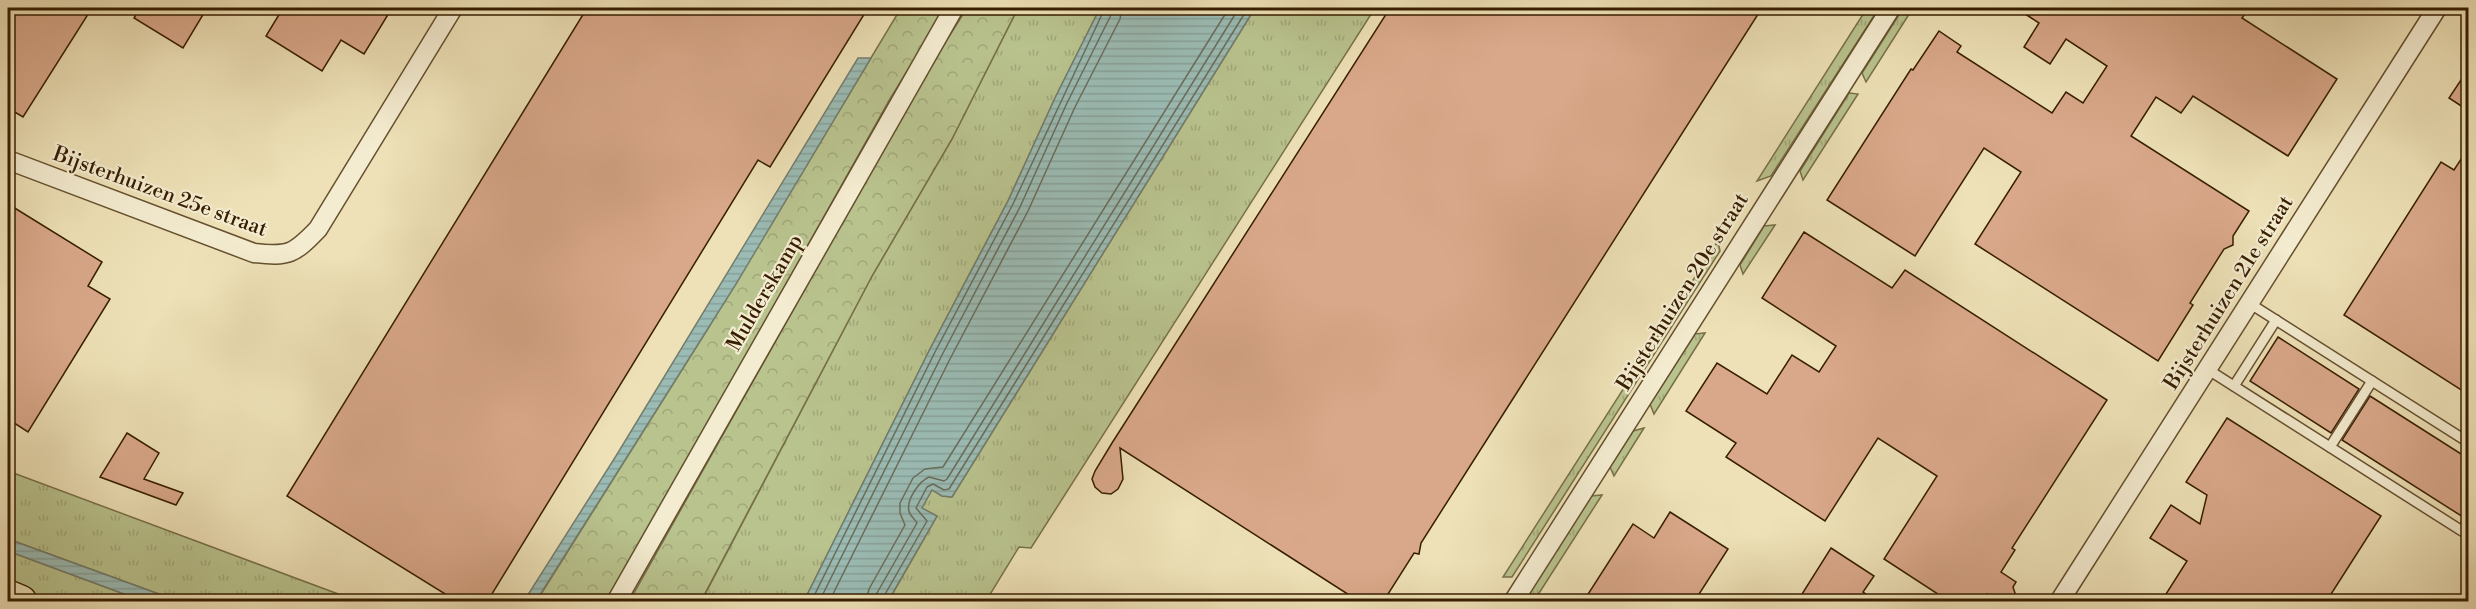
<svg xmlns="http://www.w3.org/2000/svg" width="2476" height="609" font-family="'Libre Bodoni',serif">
	<defs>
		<pattern id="grass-tufts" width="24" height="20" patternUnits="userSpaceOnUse" patternTransform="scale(1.5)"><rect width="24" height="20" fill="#b9c38e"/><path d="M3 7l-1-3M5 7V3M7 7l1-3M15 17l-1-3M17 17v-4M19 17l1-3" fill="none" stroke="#a0a779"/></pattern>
		<pattern id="forest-crowns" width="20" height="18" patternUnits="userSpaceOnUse" patternTransform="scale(1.5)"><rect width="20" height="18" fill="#b9c38e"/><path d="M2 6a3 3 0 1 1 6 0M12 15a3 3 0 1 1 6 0" fill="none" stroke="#a0a779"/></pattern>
		<pattern id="water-rules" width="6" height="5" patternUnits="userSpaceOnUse" patternTransform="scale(1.5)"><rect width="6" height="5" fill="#9bbcb5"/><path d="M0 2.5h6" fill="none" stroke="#86a19a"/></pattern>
	</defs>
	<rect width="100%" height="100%" fill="#eee1b7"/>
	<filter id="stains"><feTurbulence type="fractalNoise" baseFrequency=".00333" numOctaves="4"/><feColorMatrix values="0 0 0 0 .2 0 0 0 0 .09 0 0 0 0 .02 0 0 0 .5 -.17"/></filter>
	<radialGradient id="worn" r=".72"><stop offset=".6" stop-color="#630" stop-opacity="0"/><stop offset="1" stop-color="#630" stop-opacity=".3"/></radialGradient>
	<g fill="url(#grass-tufts)" stroke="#787048" stroke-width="1.5">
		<polygon points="1018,8 1100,8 1055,98 1008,201 930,349 804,601 701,602 872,276 952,139"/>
		<polygon points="1255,8 1375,8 1031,548 1019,547 986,601 888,602 937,516 921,508 932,489 942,496 952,497"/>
		<polygon points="1867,8 1879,8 1771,176 1757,181"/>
		<polygon points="1913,8 1866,82 1862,73 1902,10"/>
		<polygon points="1849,93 1858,94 1803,180 1800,171"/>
		<polygon points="1775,225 1743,274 1740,265 1764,226"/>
		<polygon points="1718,241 1720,251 1512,577 1503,577"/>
		<polygon points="1705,333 1654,414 1650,404 1695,334"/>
		<polygon points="1644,428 1614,476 1610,467 1633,431"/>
		<polygon points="8,471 357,601 178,601 8,539"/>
		<polygon points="1602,495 1534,601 1524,602 1591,496"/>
		<polygon points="8,551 143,601 52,601 8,585"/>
	</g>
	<g fill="url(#forest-crowns)" stroke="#787048" stroke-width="1.5">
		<polygon points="901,8 946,8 890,99 608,601 536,602 707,330"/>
		<polygon points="967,8 1018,8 952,139 872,276 701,601 629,602 886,144 902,110"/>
	</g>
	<g fill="url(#water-rules)" stroke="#737d6d" stroke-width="1.5">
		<polygon points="1100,8 1255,8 952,497 942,496 932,490 922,508 937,516 888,601 804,601 930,349 1008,201 1055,98"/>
		<polygon points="858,58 871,58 736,284 536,601 524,601 616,456"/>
		<polygon points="8,539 178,601 143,601 8,551"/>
	</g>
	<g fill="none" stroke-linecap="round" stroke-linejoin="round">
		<g stroke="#696d5b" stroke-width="1.5">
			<polyline points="811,602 935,352 1013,204 1105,8"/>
			<polyline points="819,602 942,355 1020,207 1067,103 1111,15 1113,8"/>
			<polyline points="829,602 950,359 1028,211 1075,107 1120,19 1122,8"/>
			<polyline points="866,602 869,589 905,525 900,513 900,503 913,478 925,469 943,467 1229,8"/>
			<path d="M875,602L877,593L917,523C915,519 910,516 909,511C906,499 920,481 929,477L944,481L947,479L1239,8"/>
			<polyline points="883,602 884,596 927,521 916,508 927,487 933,484 944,490 949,489 1248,8"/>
		</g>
	</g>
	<g fill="#d9a88a" stroke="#371e01" stroke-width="1.5">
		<polygon points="8,8 92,8 23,117 8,108"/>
		<polygon points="140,8 207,8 183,48 134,18"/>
		<polygon points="283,8 392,8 364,54 341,40 322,71 266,36"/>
		<polygon points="587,8 868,8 770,167 758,160 487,602 458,602 287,496"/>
		<polygon points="1390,8 1762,8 1421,543 1419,554 1414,553 1383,602 1360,602 1120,448 1123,479 1118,489 1111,494 1102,493 1095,487 1092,479 1095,471 1112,443"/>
		<polygon points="2016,8 2249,8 2242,18 2337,79 2288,156 2193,96 2181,113 2156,97 2131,136 2249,211 2233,236 2233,245 2224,249 2190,303 2193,305 2158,361 1975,244 2021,172 1984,148 1915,256 1827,200 1911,69 1913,70 1939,31 1961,46 1957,52 2052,113 2066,92 2083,103 2107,66 2066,39 2050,64 2024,47 2039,23"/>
		<polygon points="2469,68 2469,111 2449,98"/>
		<polygon points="2469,147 2469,395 2344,315 2441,162 2454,170"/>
		<polygon points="13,207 102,262 88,286 110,299 28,432 8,419 8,215"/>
		<polygon points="1804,232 1892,288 1905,270 2107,400 2012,548 2015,550 2001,572 2016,582 2013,587 2016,596 1999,602 1987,594 1982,602 1950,602 1884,559 1937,476 1878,438 1825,521 1726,457 1736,443 1686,411 1717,363 1767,394 1792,355 1819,372 1836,346 1762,298"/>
		<polygon points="2278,337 2359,389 2331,433 2250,381"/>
		<polygon points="2370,396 2469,459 2469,507 2463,517 2342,440"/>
		<polygon points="2227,418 2381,516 2326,602 2177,602 2166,594 2187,561 2150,538 2171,505 2200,524 2207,495 2186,482"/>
		<polygon points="127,433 159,453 144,479 183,493 176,505 100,477"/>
		<polygon points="1670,512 1728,549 1694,602 1583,602 1633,524 1654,538"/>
		<polygon points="1831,548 1874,576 1863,592 1878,602 1797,602"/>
	</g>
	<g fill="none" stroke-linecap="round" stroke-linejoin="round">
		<g stroke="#654f2e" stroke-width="12">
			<g id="lane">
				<polyline points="2249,303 2468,442"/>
				<polyline points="2207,369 2462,531 2468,521"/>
				<polyline points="2234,386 2276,320"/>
				<polyline points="2330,447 2372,381"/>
			</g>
		</g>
		<g stroke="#654f2e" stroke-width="21">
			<g id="street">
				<path d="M8,160L254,253C289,257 294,254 318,229L453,8"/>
				<polyline points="616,602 954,8"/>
				<polyline points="1513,602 1891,8"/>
				<polyline points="2059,602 2437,8"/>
			</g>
		</g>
		<g stroke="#371e01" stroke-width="36">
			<polyline id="highway" points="8,597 20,602"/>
		</g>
		<use href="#lane" stroke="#f4ecd0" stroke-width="9"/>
		<use href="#street" stroke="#f4ecd0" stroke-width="18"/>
		<use href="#highway" stroke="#eee1b7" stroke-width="33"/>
	</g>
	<g text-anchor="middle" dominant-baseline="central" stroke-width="4.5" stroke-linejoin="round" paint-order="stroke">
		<g font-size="21" fill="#371e01" stroke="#f4ecd0">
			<text transform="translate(160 192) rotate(20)">Bijsterhuizen 25e straat</text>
			<text transform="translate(1683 292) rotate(-58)">Bijsterhuizen 20e straat</text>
			<text transform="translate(765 293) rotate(-60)">Mulderskamp</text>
			<text transform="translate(2229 293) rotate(-58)">Bijsterhuizen 21e straat</text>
		</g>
	</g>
	<rect width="2476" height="609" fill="none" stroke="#eee1b7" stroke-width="30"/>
	<rect x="9" y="9" width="2458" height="591" fill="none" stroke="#371e01" stroke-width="3"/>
	<rect x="15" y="15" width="2446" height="579" fill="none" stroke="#371e01" stroke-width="1.5"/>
	<rect width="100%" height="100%" filter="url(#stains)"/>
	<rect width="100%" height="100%" fill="url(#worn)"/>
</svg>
